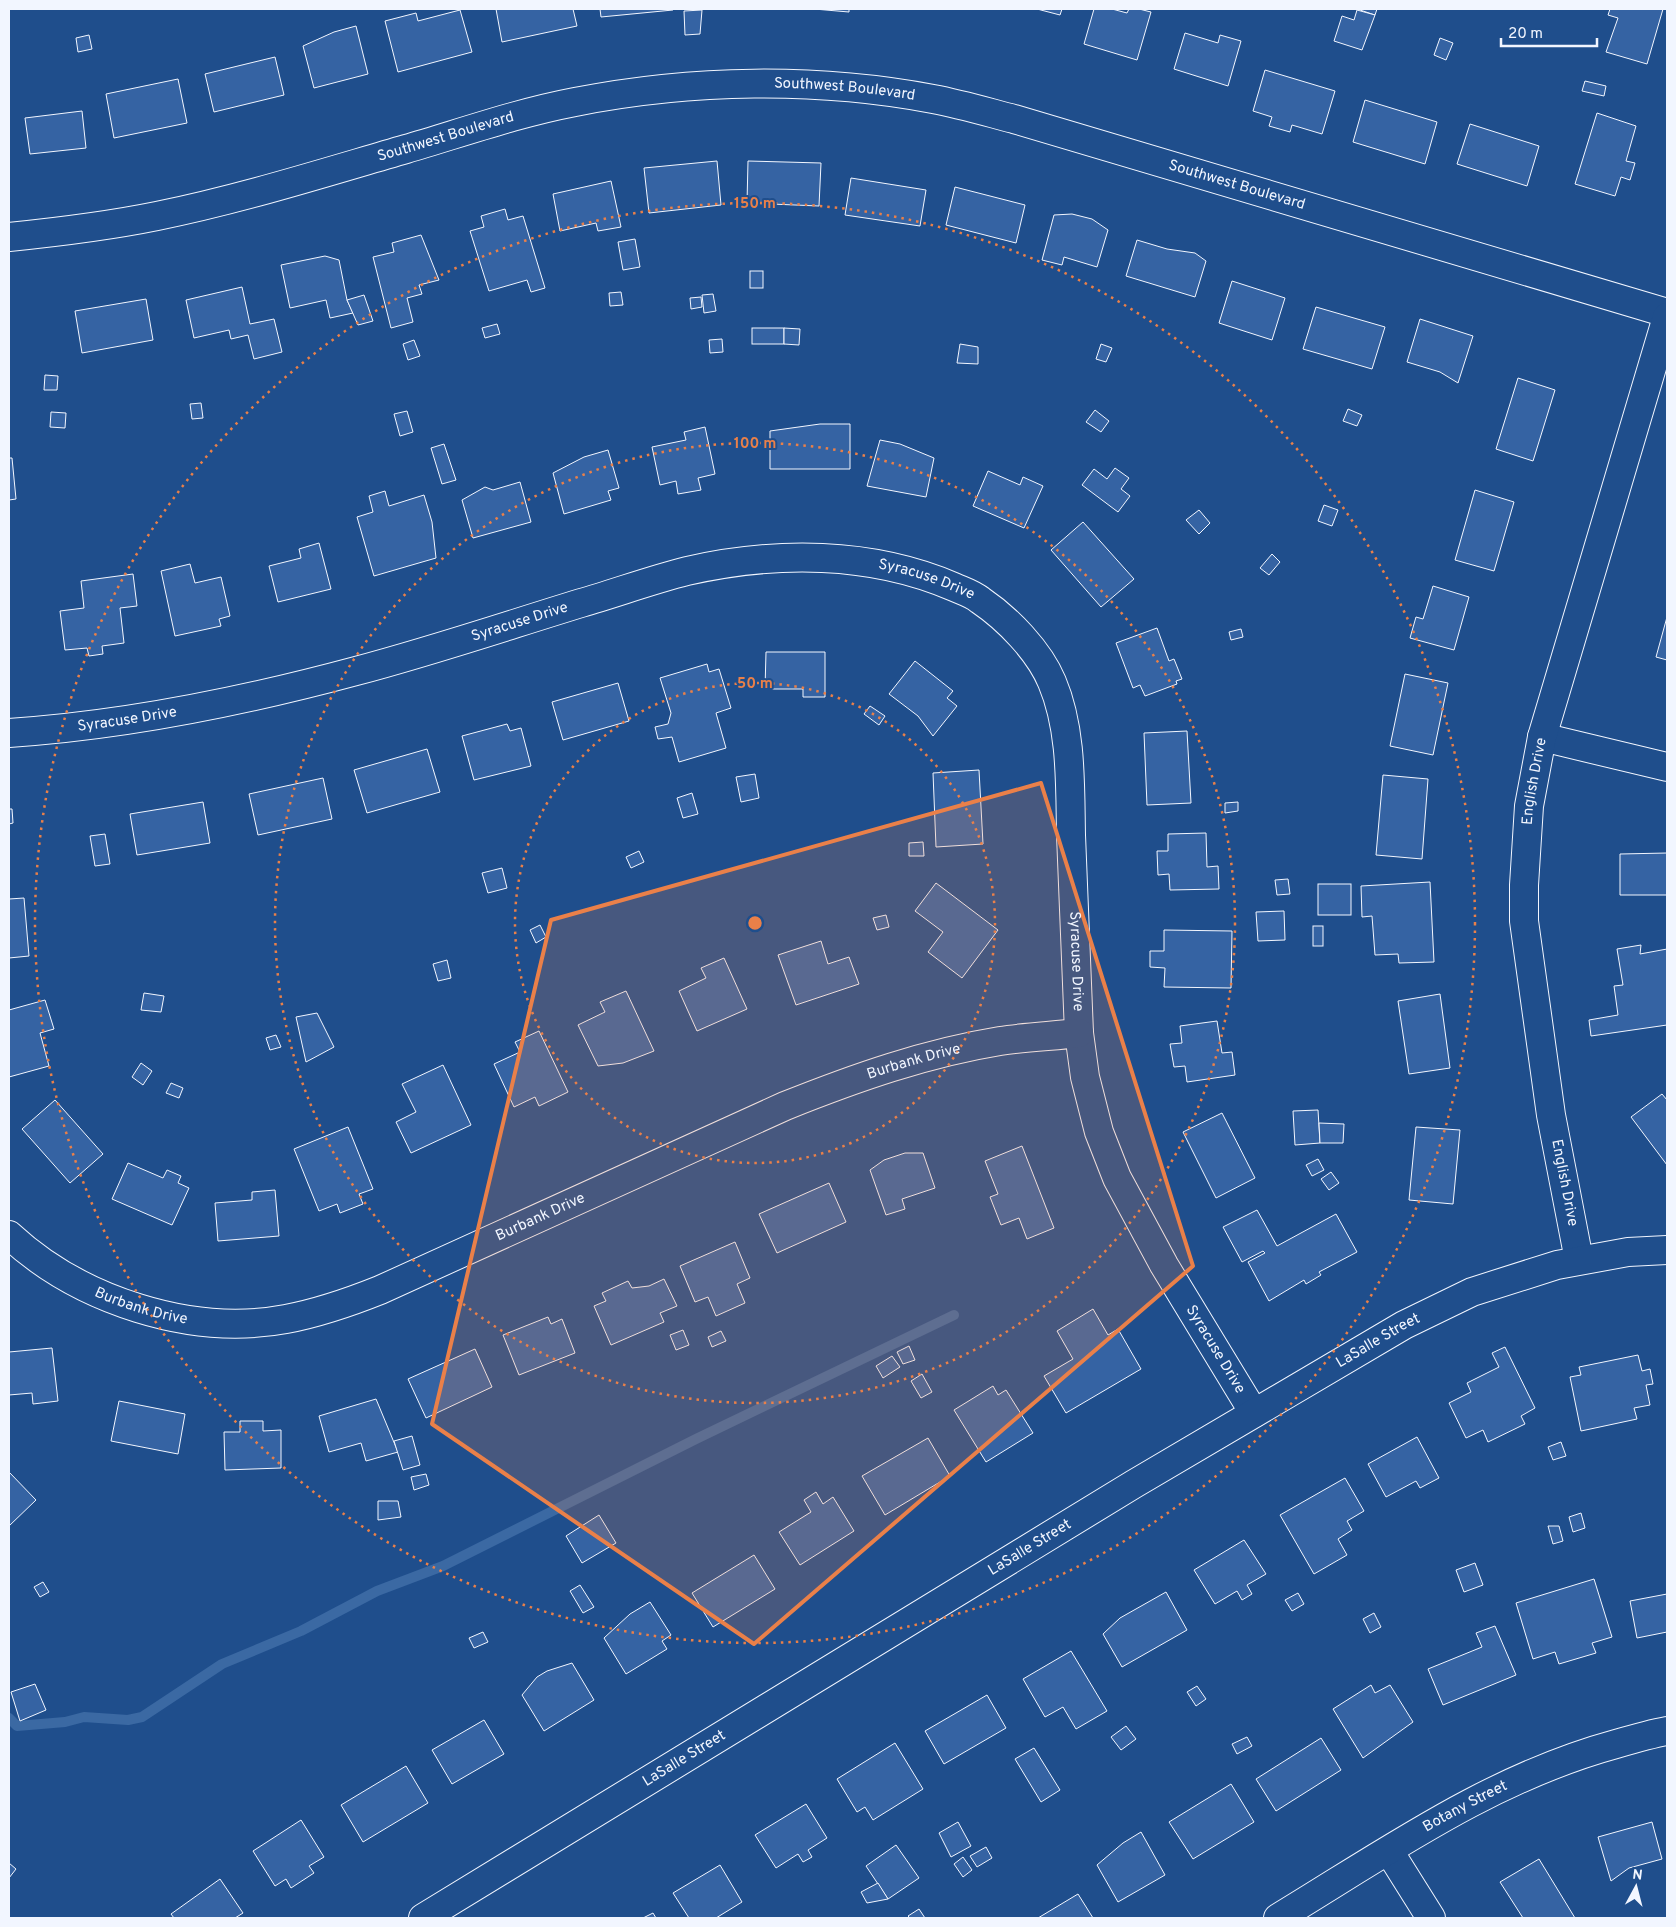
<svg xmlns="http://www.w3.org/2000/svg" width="1676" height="1927" font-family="Overpass,sans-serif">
	<rect width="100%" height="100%" fill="#1f4e8c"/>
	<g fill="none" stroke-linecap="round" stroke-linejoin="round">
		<polyline stroke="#3b69a3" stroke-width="10" points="9,1718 17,1726 65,1722 84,1717 128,1720 142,1717 222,1664 301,1631 377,1591 443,1566 696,1439 954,1315"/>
	</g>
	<g fill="#3563a3" stroke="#f2f6ff">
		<polygon points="496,9 573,9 577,26 502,42"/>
		<polygon points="600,9 673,9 673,10 601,17"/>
		<polygon points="814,9 849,9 849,12"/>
		<polygon points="1037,9 1062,9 1060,15"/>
		<polygon points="1094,9 1112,9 1127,13 1129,9 1139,9 1151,12 1137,60 1084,44"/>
		<polygon points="1357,9 1377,9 1375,15"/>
		<polygon points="1610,9 1663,9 1647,64 1606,52 1618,18 1608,15"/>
		<polygon points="460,10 472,52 398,72 385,21 416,13 418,21"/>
		<polygon points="702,10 700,34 685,35 684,11"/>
		<polygon points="1357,10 1375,15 1362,50 1334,41 1342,16 1354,20"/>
		<polygon points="356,26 368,74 314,88 303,46 334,32"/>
		<polygon points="1185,33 1218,43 1220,35 1241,41 1228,86 1174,69"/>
		<polygon points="89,35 92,49 78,52 76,38"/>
		<polygon points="1440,38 1453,43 1446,60 1434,55"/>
		<polygon points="275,57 284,95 214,112 205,74"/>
		<polygon points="1265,70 1335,91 1322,134 1292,125 1290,132 1269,126 1272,117 1253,111"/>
		<polygon points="178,79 187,123 114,138 106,94"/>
		<polygon points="1585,81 1606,86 1604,96 1582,91"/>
		<polygon points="1365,100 1437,122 1425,164 1353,142"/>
		<polygon points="82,111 86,148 30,154 25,118"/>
		<polygon points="1597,113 1636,126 1626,161 1635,163 1630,180 1621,177 1615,196 1575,184"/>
		<polygon points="1470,124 1539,146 1527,186 1457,164"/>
		<polygon points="717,161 721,205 649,213 644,168"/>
		<polygon points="748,161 821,163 819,206 747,203"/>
		<polygon points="851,178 926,190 920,226 845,215"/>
		<polygon points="611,181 621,227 598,231 596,223 560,231 553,194"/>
		<polygon points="955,187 1025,205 1016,243 946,225"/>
		<polygon points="505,209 508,220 523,216 545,288 531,292 527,280 489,291 470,231 484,227 481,216"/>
		<polygon points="1072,214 1092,219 1108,230 1097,267 1064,257 1062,265 1042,260 1054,215"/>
		<polygon points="421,235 439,280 419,285 422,294 407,298 413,322 391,328 373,257 394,252 392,243"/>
		<polygon points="635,239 640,267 623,270 618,242"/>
		<polygon points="1137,240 1167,249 1195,253 1206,261 1195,297 1126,276"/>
		<polygon points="325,256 339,260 347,300 353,313 330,318 326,300 290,308 281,265"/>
		<rect x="750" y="271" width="13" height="17"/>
		<polygon points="1232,281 1285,298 1272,340 1219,323"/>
		<polygon points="242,287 250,324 274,319 282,352 254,359 248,335 231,339 229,330 194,338 186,300"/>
		<polygon points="621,292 623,305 610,306 609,293"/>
		<polygon points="713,294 716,311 704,313 702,295"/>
		<polygon points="364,295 373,321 358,325 347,300"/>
		<polygon points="701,297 702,307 691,309 690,298"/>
		<polygon points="146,299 153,340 82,353 75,311"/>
		<polygon points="1316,307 1385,327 1372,369 1303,349"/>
		<polygon points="1420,319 1473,336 1458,383 1440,372 1407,362"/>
		<polygon points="497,324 500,334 485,338 482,328"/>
		<rect x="752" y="328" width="32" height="16"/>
		<polygon points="784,328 800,329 799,345 784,344"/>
		<polygon points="722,339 723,352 710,353 709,340"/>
		<polygon points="414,340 420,356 408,360 403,344"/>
		<polygon points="960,344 978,347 978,364 957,363"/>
		<polygon points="1101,344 1112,348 1106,362 1096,359"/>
		<polygon points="45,375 58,376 57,390 44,390"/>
		<polygon points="1518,378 1555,390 1533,461 1496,449"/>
		<polygon points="201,403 203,418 192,419 190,404"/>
		<polygon points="1348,409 1362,415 1357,426 1343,421"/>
		<polygon points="1095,410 1109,421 1101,432 1086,422"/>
		<polygon points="407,411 413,432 400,436 394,414"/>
		<polygon points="51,412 66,413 65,428 50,427"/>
		<polygon points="820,424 850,424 850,469 770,469 770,431"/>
		<polygon points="705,427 715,474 698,478 701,490 678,494 676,481 660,485 652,447 686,440 684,432"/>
		<polygon points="880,440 900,444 934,458 926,497 867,486"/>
		<polygon points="444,444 456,480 442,484 431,448"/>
		<polygon points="608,450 619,488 608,491 611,500 564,514 553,473 584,457"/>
		<polygon points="9,458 12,458 16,499 9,500"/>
		<polygon points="1115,468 1129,478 1121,489 1130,496 1118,512 1082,485 1094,469 1107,479"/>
		<polygon points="988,471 1020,485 1023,477 1043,486 1024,528 973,506"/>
		<polygon points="520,482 531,522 473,538 462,500 485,487 493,490"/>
		<polygon points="1475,490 1514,502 1494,571 1455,560"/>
		<polygon points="385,491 389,506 424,495 432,522 436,558 374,576 357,517 373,512 369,496"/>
		<polygon points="1324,505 1338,510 1332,526 1318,521"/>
		<polygon points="1199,510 1210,523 1199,534 1186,520"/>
		<polygon points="1083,522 1134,579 1101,607 1051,550"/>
		<polygon points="319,543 331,589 278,602 269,566 301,558 299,549"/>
		<polygon points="1272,554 1280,562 1269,575 1260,568"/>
		<polygon points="190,564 195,583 221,577 230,616 219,619 221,626 175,636 161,571"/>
		<polygon points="133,574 137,606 120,608 124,643 102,646 103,654 89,656 87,648 65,650 60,611 84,608 81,581"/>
		<polygon points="1433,586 1469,597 1454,650 1410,638 1416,617 1423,619"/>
		<polygon points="1667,617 1667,660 1656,657"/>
		<polygon points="1157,628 1169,661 1174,659 1182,679 1176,681 1177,684 1145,696 1140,685 1133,688 1116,643"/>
		<polygon points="1241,629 1243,637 1231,640 1229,632"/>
		<polygon points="766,652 825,652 825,697 803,697 803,689 765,689"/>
		<polygon points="915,661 953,691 947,698 957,706 933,736 918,716 889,694"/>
		<polygon points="707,664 709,672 719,669 731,708 716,713 726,748 679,762 672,737 658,739 655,727 668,724 671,713 660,678"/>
		<polygon points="1405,674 1448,683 1433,755 1390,746"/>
		<polygon points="618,683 629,721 563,740 552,702"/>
		<polygon points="870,706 885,716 879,725 864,714"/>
		<polygon points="507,724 510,731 521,728 531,766 474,780 462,736"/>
		<polygon points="1187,731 1191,803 1147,805 1144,733"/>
		<polygon points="427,749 440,792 367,813 354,770"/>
		<polygon points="979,770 983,844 936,847 933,773"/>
		<polygon points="755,774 759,798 741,802 736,777"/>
		<polygon points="1383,775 1428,779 1422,859 1376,855"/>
		<polygon points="323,778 332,819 258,835 249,794"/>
		<polygon points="692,793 698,814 683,818 677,798"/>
		<polygon points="203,802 210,843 137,855 130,814"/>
		<polygon points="1238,802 1238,811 1225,813 1225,803"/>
		<polygon points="9,809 12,809 13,823 9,824"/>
		<polygon points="1206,833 1207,867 1218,866 1219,889 1170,890 1169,874 1158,875 1157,851 1168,851 1168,834"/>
		<polygon points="105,834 110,864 95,866 90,836"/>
		<polygon points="923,842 924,856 909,856 909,843"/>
		<polygon points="639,851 644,862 631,868 626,857"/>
		<polygon points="1667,853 1667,895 1620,895 1620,854"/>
		<polygon points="502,868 507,888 488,893 482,873"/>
		<polygon points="1288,879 1290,894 1277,895 1275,880"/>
		<polygon points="1430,882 1434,962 1399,963 1398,954 1375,955 1372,916 1362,917 1361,886"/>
		<polygon points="936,883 998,930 962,978 928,952 943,932 915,911"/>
		<rect x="1318" y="884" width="33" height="31"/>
		<polygon points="24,898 29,956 9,958 9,899"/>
		<polygon points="1284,911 1285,940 1258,941 1256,912"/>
		<polygon points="886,915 889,927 877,930 873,918"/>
		<polygon points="540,925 546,937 536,943 530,930"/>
		<rect x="1313" y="926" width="10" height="20"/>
		<polygon points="1164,930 1232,931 1231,988 1164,987 1165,968 1150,967 1150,951 1164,951"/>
		<polygon points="821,941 828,964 849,957 859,984 796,1005 778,955"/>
		<polygon points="1641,945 1640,954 1667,949 1667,1025 1591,1036 1589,1020 1618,1015 1614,986 1623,985 1617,949"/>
		<polygon points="724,958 747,1009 697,1031 679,991 706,978 701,968"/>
		<polygon points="447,960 451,978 438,981 433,964"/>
		<polygon points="626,991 654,1051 623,1063 598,1066 578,1025 605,1012 600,1002"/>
		<polygon points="144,993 164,996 161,1012 141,1010"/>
		<polygon points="1440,994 1450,1068 1409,1074 1398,1001"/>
		<polygon points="45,1000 54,1029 40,1033 49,1066 9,1077 9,1010"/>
		<polygon points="317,1013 334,1047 306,1062 296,1017"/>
		<polygon points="1217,1021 1222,1053 1232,1052 1235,1075 1187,1082 1185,1066 1174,1067 1170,1044 1182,1043 1180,1026"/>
		<polygon points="539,1031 568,1092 539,1106 535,1097 514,1107 494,1064 520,1052 515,1042"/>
		<polygon points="276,1035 281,1047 270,1050 266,1038"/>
		<polygon points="141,1063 152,1071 143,1085 132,1077"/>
		<polygon points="443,1065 471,1125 411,1153 396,1122 416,1112 402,1084"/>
		<polygon points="171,1083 183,1088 179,1098 166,1093"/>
		<polygon points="1662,1094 1667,1100 1667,1165 1631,1117"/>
		<polygon points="55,1100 103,1154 70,1183 22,1129"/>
		<polygon points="1318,1110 1320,1143 1295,1145 1293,1111"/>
		<polygon points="1222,1113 1255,1178 1216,1198 1183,1132"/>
		<polygon points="1319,1123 1344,1124 1343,1143 1320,1143"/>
		<polygon points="348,1127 373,1189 359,1194 363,1204 340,1213 337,1204 319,1211 294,1149"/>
		<polygon points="1416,1127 1460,1130 1453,1204 1409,1200"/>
		<polygon points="1022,1146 1054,1228 1027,1239 1019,1218 1001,1225 990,1197 998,1194 985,1161"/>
		<polygon points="905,1153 923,1153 935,1188 902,1199 905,1209 886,1215 870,1170 884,1160"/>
		<polygon points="1318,1159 1324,1170 1312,1176 1306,1165"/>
		<polygon points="128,1163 163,1178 167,1170 181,1176 178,1183 189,1188 172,1225 112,1199"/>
		<polygon points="1331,1172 1339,1183 1329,1190 1321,1179"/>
		<polygon points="829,1183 846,1222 777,1253 759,1214"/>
		<polygon points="275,1190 279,1236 218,1241 215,1203 252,1200 252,1192"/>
		<polygon points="1257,1210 1277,1246 1336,1214 1357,1252 1319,1272 1321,1275 1306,1284 1304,1280 1269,1301 1248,1262 1265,1253 1263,1251 1242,1262 1223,1227"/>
		<polygon points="735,1242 750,1278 737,1284 745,1303 716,1316 708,1297 695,1302 680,1266"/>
		<polygon points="664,1279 677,1306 660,1313 664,1322 611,1345 594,1306 606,1301 602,1293 628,1281 632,1288 649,1286"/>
		<polygon points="1093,1309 1108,1335 1118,1329 1141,1369 1066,1413 1044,1376 1073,1359 1057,1331"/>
		<polygon points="548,1317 551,1324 562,1319 575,1353 519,1375 503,1335"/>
		<polygon points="683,1330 689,1345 676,1350 670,1335"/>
		<polygon points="721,1331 726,1341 712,1347 708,1337"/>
		<polygon points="909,1346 915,1360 903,1364 897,1352"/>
		<polygon points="1505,1347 1535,1408 1521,1416 1525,1424 1488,1442 1483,1430 1466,1438 1449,1403 1471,1392 1467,1383 1499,1367 1492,1353"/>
		<polygon points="52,1348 58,1401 33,1404 32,1393 9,1395 9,1352"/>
		<polygon points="475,1349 492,1387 426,1418 408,1379"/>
		<polygon points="1638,1355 1642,1371 1650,1369 1653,1384 1646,1385 1650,1405 1634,1408 1637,1419 1581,1431 1570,1377 1581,1375 1579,1367"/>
		<polygon points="892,1356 900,1367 883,1378 876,1366"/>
		<polygon points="922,1374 932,1392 921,1398 911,1381"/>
		<polygon points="993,1386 998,1395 1006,1390 1033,1433 986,1462 954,1410"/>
		<polygon points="376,1399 398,1452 366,1461 361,1443 329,1452 319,1416"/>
		<polygon points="119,1401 185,1414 178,1454 111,1441"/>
		<polygon points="240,1421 263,1421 263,1431 281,1430 281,1468 225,1470 224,1432 240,1432"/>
		<polygon points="412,1436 420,1465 403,1470 394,1441"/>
		<polygon points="1417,1437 1439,1478 1420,1488 1416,1481 1386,1497 1368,1464"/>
		<polygon points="928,1438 950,1476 885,1515 862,1476"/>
		<polygon points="1561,1442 1566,1456 1553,1460 1548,1447"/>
		<polygon points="9,1472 36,1500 9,1526"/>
		<polygon points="426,1474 429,1485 414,1490 411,1477"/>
		<polygon points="1345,1478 1364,1511 1347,1521 1352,1530 1338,1539 1347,1555 1314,1574 1280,1515"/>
		<polygon points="816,1492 823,1504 833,1497 854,1531 800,1565 779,1532 811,1512 804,1500"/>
		<polygon points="378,1501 398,1501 401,1517 378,1520"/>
		<polygon points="1581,1513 1585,1528 1573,1532 1569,1517"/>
		<polygon points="599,1515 616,1543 582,1563 566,1536"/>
		<polygon points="1548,1526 1559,1526 1563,1541 1553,1544"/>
		<polygon points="1244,1540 1266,1574 1247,1585 1252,1594 1242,1600 1237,1591 1215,1604 1194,1570"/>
		<polygon points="754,1555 775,1589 713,1627 692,1593"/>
		<polygon points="1475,1563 1483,1585 1464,1592 1456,1570"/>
		<polygon points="1594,1579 1612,1637 1592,1643 1596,1653 1559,1664 1555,1652 1533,1659 1516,1603"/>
		<polygon points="43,1582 49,1592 40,1597 34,1587"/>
		<polygon points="580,1585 594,1607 583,1613 570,1591"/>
		<polygon points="1166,1592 1187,1630 1122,1667 1103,1634 1120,1618"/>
		<polygon points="1298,1593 1304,1604 1292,1611 1285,1600"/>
		<polygon points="1667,1594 1667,1632 1637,1638 1630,1601"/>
		<polygon points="650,1602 671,1635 662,1641 667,1649 626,1674 604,1638 630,1614"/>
		<polygon points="1374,1613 1381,1627 1370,1633 1363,1619"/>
		<polygon points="1495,1626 1516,1675 1443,1705 1428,1669 1482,1647 1476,1633"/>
		<polygon points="483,1632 488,1642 474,1648 469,1638"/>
		<polygon points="1071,1651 1107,1711 1076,1729 1063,1707 1045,1717 1023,1679"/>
		<polygon points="572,1663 594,1700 544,1731 522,1695 537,1677 547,1671"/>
		<polygon points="35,1684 46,1710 20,1721 11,1692"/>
		<polygon points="1371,1685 1375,1693 1390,1685 1413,1722 1363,1758 1333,1709"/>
		<polygon points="1197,1686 1206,1699 1196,1706 1187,1692"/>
		<polygon points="987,1695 1006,1728 944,1764 925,1731"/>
		<polygon points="484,1720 504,1754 452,1784 432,1750"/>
		<polygon points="1126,1726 1136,1739 1121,1750 1111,1737"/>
		<polygon points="1247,1737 1252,1746 1237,1754 1232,1744"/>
		<polygon points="1321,1738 1341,1770 1276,1811 1256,1779"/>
		<polygon points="895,1743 923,1789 873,1820 865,1807 857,1812 837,1779"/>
		<polygon points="1034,1748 1060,1790 1041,1802 1015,1759"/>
		<polygon points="406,1766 428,1803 363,1842 341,1805"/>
		<polygon points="1231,1784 1254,1822 1193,1859 1169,1822"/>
		<polygon points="806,1804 827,1838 808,1850 812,1857 803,1862 798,1854 776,1868 755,1835"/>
		<polygon points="301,1820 324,1857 309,1866 314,1873 291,1888 286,1879 275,1886 253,1851"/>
		<polygon points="958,1822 971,1846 951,1857 939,1833"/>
		<polygon points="1652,1822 1662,1859 1629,1868 1611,1881 1598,1837"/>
		<polygon points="1141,1832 1165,1875 1118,1902 1097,1865 1123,1843"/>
		<polygon points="896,1845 919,1878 888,1899 866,1866"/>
		<polygon points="986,1847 992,1858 977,1867 970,1856"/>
		<polygon points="963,1857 972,1870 963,1877 954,1864"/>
		<polygon points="1539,1859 1575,1918 1523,1918 1500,1882"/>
		<polygon points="9,1863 16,1869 9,1878"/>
		<polygon points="720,1865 742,1902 716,1918 689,1918 673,1893"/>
		<polygon points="220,1879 243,1913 235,1918 174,1918 171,1914"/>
		<polygon points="878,1883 888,1899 867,1903 861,1892"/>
		<polygon points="1078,1894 1093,1918 1038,1918"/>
		<polygon points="919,1909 925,1918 910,1918 908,1916"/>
		<polygon points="653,1913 656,1918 643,1918"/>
	</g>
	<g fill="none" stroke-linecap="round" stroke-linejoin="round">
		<g stroke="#f2f6ff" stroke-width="30">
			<g id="minor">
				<path id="s1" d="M9,237C58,232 108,226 157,216C241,199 323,173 406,149C461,133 517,113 575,102C692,79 816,77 933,99C960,104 987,112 1014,119L1667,313"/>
				<path id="s2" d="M9,733C128,725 241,702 356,671C432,651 506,626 581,603C616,593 651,580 687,571C775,551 871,551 954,587C963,591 973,594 980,600C1008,619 1039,651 1052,682C1072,729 1070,785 1071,835C1074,901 1076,967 1079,1033L1085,1077L1099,1132L1117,1178L1164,1265L1254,1413"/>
				<polyline points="1542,737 1667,767"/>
				<path id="s3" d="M9,1235C79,1300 191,1337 286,1319C318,1313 350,1302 380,1290L785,1106C855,1078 926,1053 1000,1041C1026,1037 1053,1036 1079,1033"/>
				<path id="s4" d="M1579,1260L1551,1115L1524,921V885L1529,806L1542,737L1667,317"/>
				<polyline points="1389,1851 1431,1918"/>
				<path id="s5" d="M423,1918L1134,1484L1404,1325L1472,1292L1557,1265L1628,1252L1667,1250"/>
				<path id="s6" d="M1278,1918C1387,1852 1491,1778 1616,1744C1633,1739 1650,1734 1667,1731"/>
			</g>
		</g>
		<use href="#minor" stroke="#1f4e8c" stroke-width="28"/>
	</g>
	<path fill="#ea8049" fill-opacity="0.2" stroke="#ea8049" stroke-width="4" stroke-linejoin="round" d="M1041,783L1193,1266L754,1644L432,1424L551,920Z"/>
	<g fill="none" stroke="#ea8049" stroke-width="2.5" stroke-dasharray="2.5 5">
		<circle cx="755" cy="923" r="240"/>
		<circle cx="755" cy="923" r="480"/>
		<circle cx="755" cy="923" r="720"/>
	</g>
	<g text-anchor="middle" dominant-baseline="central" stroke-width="4" stroke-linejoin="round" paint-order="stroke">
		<g font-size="15" fill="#f2f6ff" stroke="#1f4e8c">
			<text stroke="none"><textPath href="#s1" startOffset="854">Southwest Boulevard</textPath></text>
			<text stroke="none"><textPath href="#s1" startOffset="449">Southwest Boulevard</textPath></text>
			<text stroke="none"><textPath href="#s1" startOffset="1259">Southwest Boulevard</textPath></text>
			<text stroke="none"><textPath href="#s2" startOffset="942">Syracuse Drive</textPath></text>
			<text stroke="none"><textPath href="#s2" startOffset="524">Syracuse Drive</textPath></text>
			<text stroke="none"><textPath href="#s2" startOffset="119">Syracuse Drive</textPath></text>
			<text stroke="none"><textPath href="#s4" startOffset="484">English Drive</textPath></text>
			<text stroke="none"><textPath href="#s2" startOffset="1392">Syracuse Drive</textPath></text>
			<text stroke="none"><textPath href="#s3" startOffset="979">Burbank Drive</textPath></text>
			<text transform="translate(1564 1183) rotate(79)">English Drive</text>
			<text stroke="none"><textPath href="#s3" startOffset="574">Burbank Drive</textPath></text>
			<text stroke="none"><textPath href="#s3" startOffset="152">Burbank Drive</textPath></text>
			<text stroke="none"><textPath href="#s5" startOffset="1116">LaSalle Street</textPath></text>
			<text stroke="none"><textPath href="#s2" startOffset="1812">Syracuse Drive</textPath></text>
			<text stroke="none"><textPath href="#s5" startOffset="711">LaSalle Street</textPath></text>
			<text stroke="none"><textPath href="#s5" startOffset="306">LaSalle Street</textPath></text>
			<text stroke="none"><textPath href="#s6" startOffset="218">Botany Street</textPath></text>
		</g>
	</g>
	<circle cx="755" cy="923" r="8" fill="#ea8049" stroke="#1f4e8c" stroke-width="2.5"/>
	<g font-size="15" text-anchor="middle" font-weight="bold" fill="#ea8049" stroke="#1f4e8c" stroke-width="4" stroke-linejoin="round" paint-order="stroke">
		<text x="755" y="208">150 m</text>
		<text x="755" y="448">100 m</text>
		<text x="755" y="688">50 m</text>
	</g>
	<rect width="1676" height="1927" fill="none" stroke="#f2f6ff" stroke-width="20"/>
	<g transform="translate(1636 1887) rotate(7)" stroke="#1f4e8c" stroke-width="4" paint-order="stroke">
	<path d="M0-4L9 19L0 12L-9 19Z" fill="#f2f6ff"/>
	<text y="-8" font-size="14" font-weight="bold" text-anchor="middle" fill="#f2f6ff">N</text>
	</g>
	<path d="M1501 38v8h96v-8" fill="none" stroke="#f2f6ff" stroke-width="2.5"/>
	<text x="1508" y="38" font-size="15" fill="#f2f6ff" stroke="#1f4e8c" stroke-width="4" paint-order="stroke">20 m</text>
</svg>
